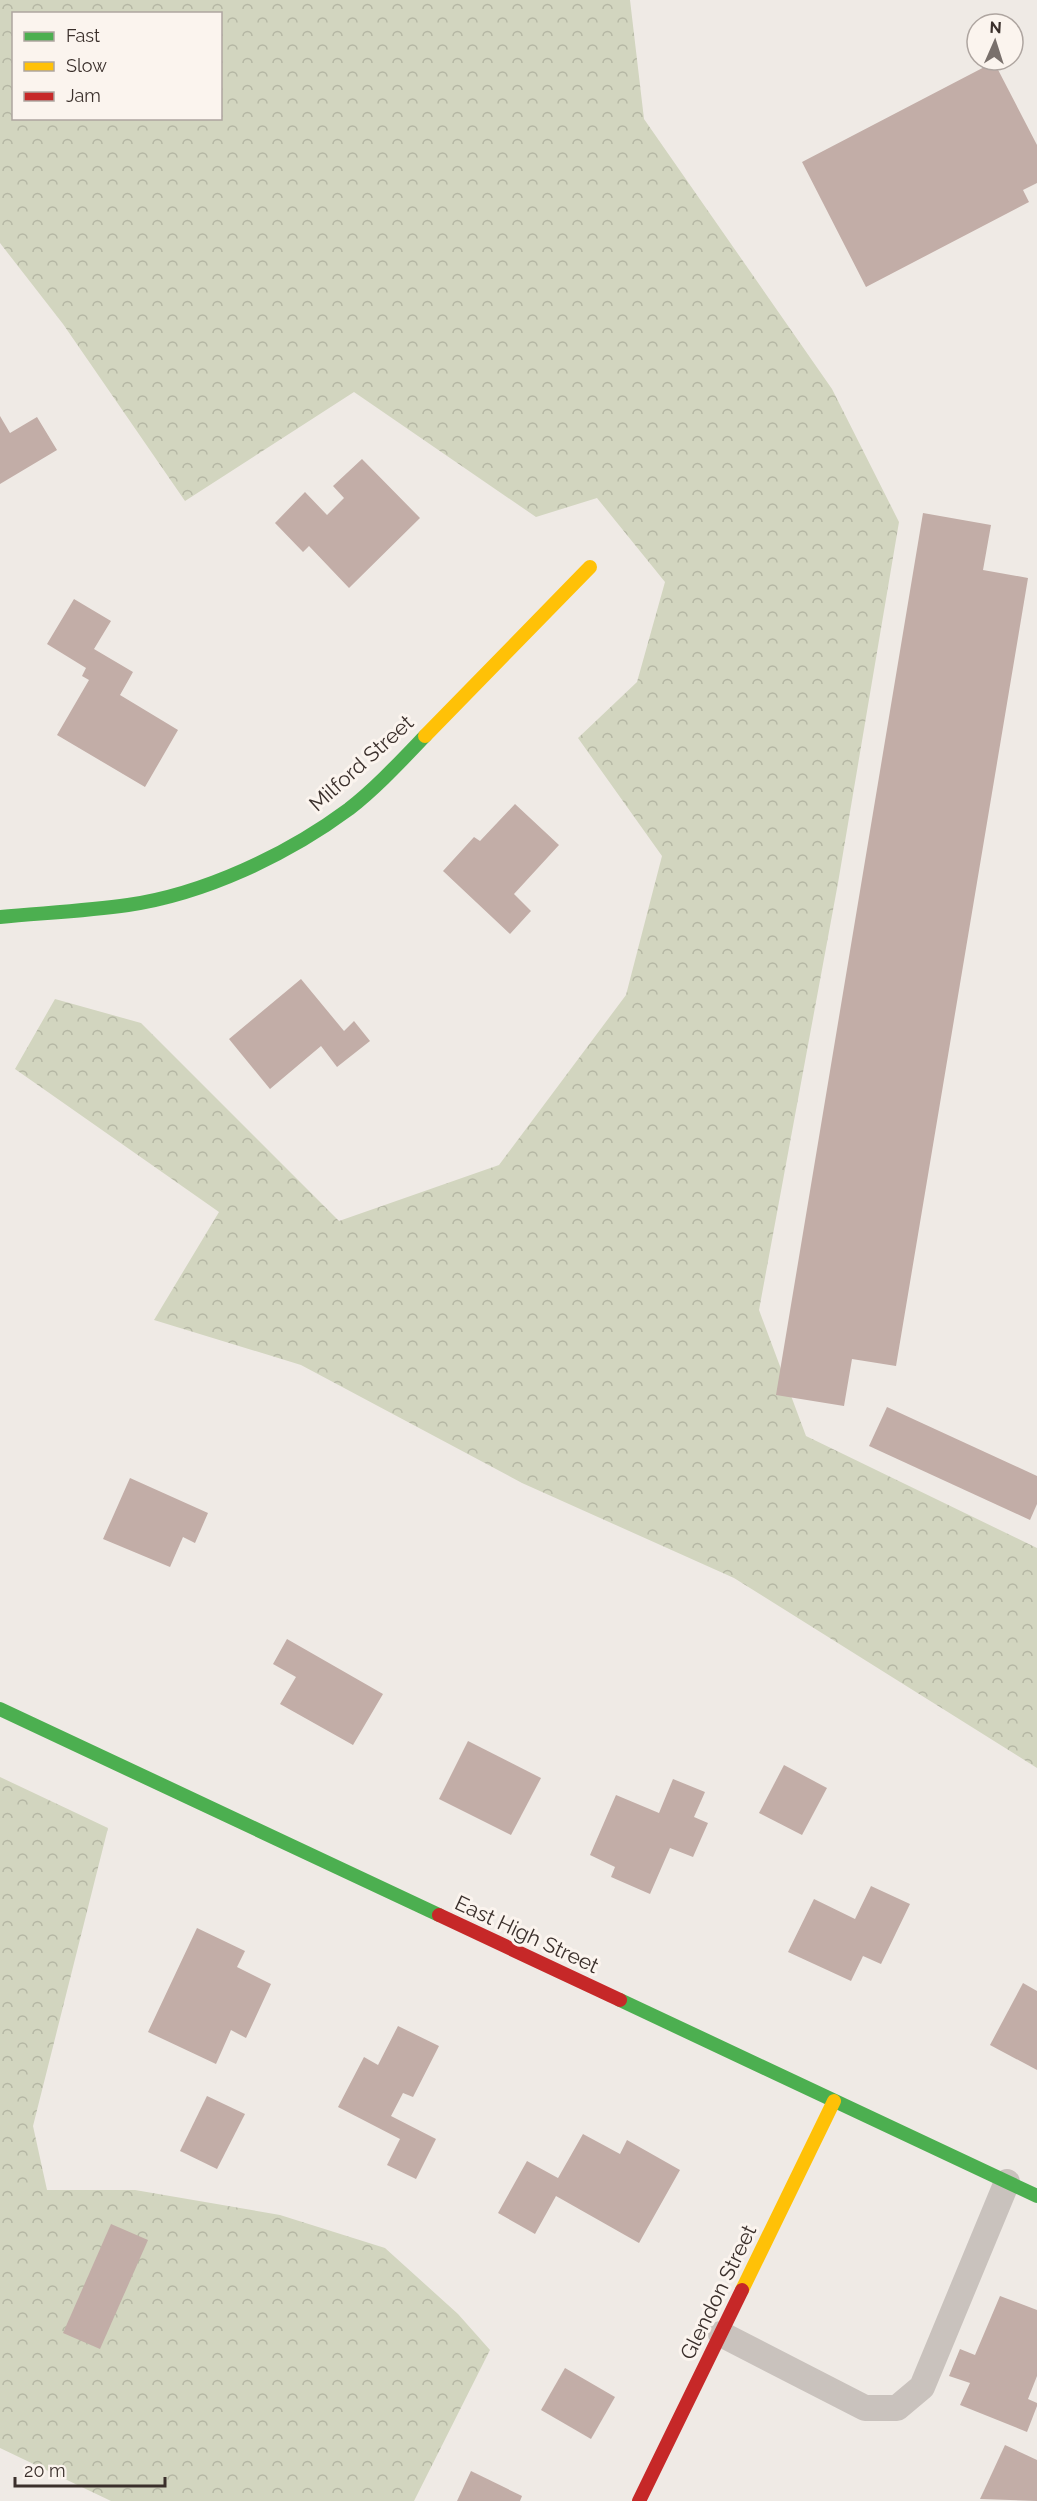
<svg xmlns="http://www.w3.org/2000/svg" width="1037" height="2501" font-family="Raleway,sans-serif">
	<defs>
		<pattern id="forest-crowns" width="20" height="18" patternUnits="userSpaceOnUse" patternTransform="scale(1.5)"><rect width="20" height="18" fill="#d2d5bf"/><path d="M2 6a3 3 0 1 1 6 0M12 15a3 3 0 1 1 6 0" fill="none" stroke="#b5b7a4"/></pattern>
	</defs>
	<rect width="100%" height="100%" fill="#efeae5"/>
	<g fill="url(#forest-crowns)" fill-rule="evenodd">
		<path d="M0,0H630L644,119L832,389L899,522L838,883L759,1310L806,1436L1037,1548V1768L734,1578L522,1483L301,1365L154,1320L219,1212L15,1069L55,999L141,1023L339,1221L499,1165L626,995L662,856L578,738L637,682L665,582L597,498L536,517L354,392L185,501L63,324L0,243ZM14,14H220V118H14Z"/>
		<polygon points="0,1777 108,1828 33,2126 47,2190 135,2190 280,2215 385,2248 458,2314 490,2350 414,2501 111,2501 0,2448"/>
	</g>
	<g fill="#c2ada7">
		<polygon points="994,62 1037,145 1037,183 1023,190 1029,202 866,287 802,162"/>
		<polygon points="0,416 10,433 37,417 57,450 0,484"/>
		<polygon points="362,459 420,518 349,588 309,546 303,552 275,523 305,492 327,515 344,498 333,486"/>
		<polygon points="923,513 991,525 983,570 1028,578 896,1366 852,1359 844,1406 776,1395"/>
		<polygon points="74,599 111,621 94,649 133,672 120,695 178,730 145,787 57,735 89,680 82,676 86,668 47,644"/>
		<polygon points="515,804 559,845 514,894 531,911 510,934 443,871 474,837 480,841"/>
		<polygon points="301,979 344,1031 354,1021 370,1041 337,1067 321,1046 270,1089 229,1039"/>
		<polygon points="887,1407 1037,1476 1037,1504 1030,1520 869,1446"/>
		<polygon points="130,1478 208,1513 195,1543 183,1537 170,1567 103,1539"/>
		<polygon points="287,1639 383,1694 353,1745 280,1704 296,1677 273,1664"/>
		<polygon points="468,1741 541,1778 511,1835 439,1799"/>
		<polygon points="784,1765 827,1788 802,1835 759,1813"/>
		<polygon points="673,1779 705,1792 694,1817 708,1823 693,1857 670,1848 650,1894 611,1877 615,1867 590,1855 616,1795 659,1813"/>
		<polygon points="871,1886 910,1904 881,1964 863,1956 851,1981 788,1952 814,1899 855,1919"/>
		<polygon points="197,1928 245,1951 237,1967 271,1984 246,2038 231,2030 216,2064 148,2032"/>
		<polygon points="1023,1983 1037,1991 1037,2070 990,2045"/>
		<polygon points="398,2026 439,2046 413,2097 403,2093 391,2116 436,2139 416,2179 387,2165 400,2139 338,2107 364,2057 378,2065"/>
		<polygon points="207,2096 245,2114 217,2169 180,2151"/>
		<polygon points="583,2134 620,2154 627,2140 680,2170 639,2243 556,2196 535,2234 498,2213 527,2161 558,2178"/>
		<polygon points="111,2224 148,2240 100,2349 63,2333"/>
		<polygon points="1000,2296 1037,2310 1037,2376 1028,2399 1037,2403 1037,2406 1027,2432 960,2405 970,2383 949,2376 960,2349 975,2355"/>
		<polygon points="565,2368 615,2397 591,2439 541,2410"/>
		<polygon points="1005,2445 1037,2460 1037,2501 980,2499"/>
		<polygon points="471,2471 522,2496 520,2501 457,2501"/>
	</g>
	<g fill="none" stroke-linecap="round" stroke-linejoin="round">
		<polyline stroke="#c9c2bd" stroke-width="26" points="721,2334 865,2408 897,2408 922,2387 1007,2182"/>
		<g stroke="#4caf50" stroke-width="14">
			<path d="M0,917C42,913 86,911 128,905C204,894 287,855 349,809C376,788 401,761 425,736"/>
			<polyline points="0,1709 439,1915"/>
			<polyline points="620,2000 1037,2196"/>
		</g>
		<g stroke="#ffc107" stroke-width="14">
			<polyline points="425,736 590,567"/>
			<polyline points="742,2290 834,2101"/>
		</g>
		<g stroke="#c62828" stroke-width="14">
			<polyline points="439,1915 620,2000"/>
			<polyline points="639,2501 742,2290"/>
		</g>
	</g>
	<g text-anchor="middle" dominant-baseline="central" stroke-width="6" stroke-linejoin="round" paint-order="stroke">
		<g font-size="21" fill="#3a2f2b" stroke="#fbf4ee">
			<text transform="translate(361 763) rotate(-42)">Milford Street</text>
			<text transform="translate(527 1934) rotate(25)">East High Street</text>
			<text transform="translate(718 2292) rotate(-64)">Glendon Street</text>
		</g>
	</g>
	<rect x="12" y="12" width="210" height="108" fill="#fbf4ee" stroke="#aea5a0" stroke-width="1.5"/>
	<rect x="24" y="32" width="30" height="9" fill="#4caf50" stroke="#aea5a0" stroke-width="1.5"/>
	<text x="66" y="42" font-size="18" fill="#3a2f2b">Fast</text>
	<rect x="24" y="62" width="30" height="9" fill="#ffc107" stroke="#aea5a0" stroke-width="1.5"/>
	<text x="66" y="72" font-size="18" fill="#3a2f2b">Slow</text>
	<rect x="24" y="92" width="30" height="9" fill="#c62828" stroke="#aea5a0" stroke-width="1.5"/>
	<text x="66" y="102" font-size="18" fill="#3a2f2b">Jam</text>
	<g transform="translate(995 42) rotate(3)"><circle r="28" fill="#fbf4ee" stroke="#aea5a0" stroke-width="1.5"/>
	<path d="M0-4.5L10 22L0 15L-10 22Z" fill="#79706c"/>
	<text y="-9" font-size="16" font-weight="bold" text-anchor="middle" fill="#3a2f2b">N</text>
	</g>
	<path d="M15 2477v9h150v-9" fill="none" stroke="#3a2f2b" stroke-width="3"/>
	<text x="24" y="2477" font-size="18" fill="#3a2f2b" stroke="#fbf4ee" stroke-width="4.5" paint-order="stroke">20 m</text>
</svg>
